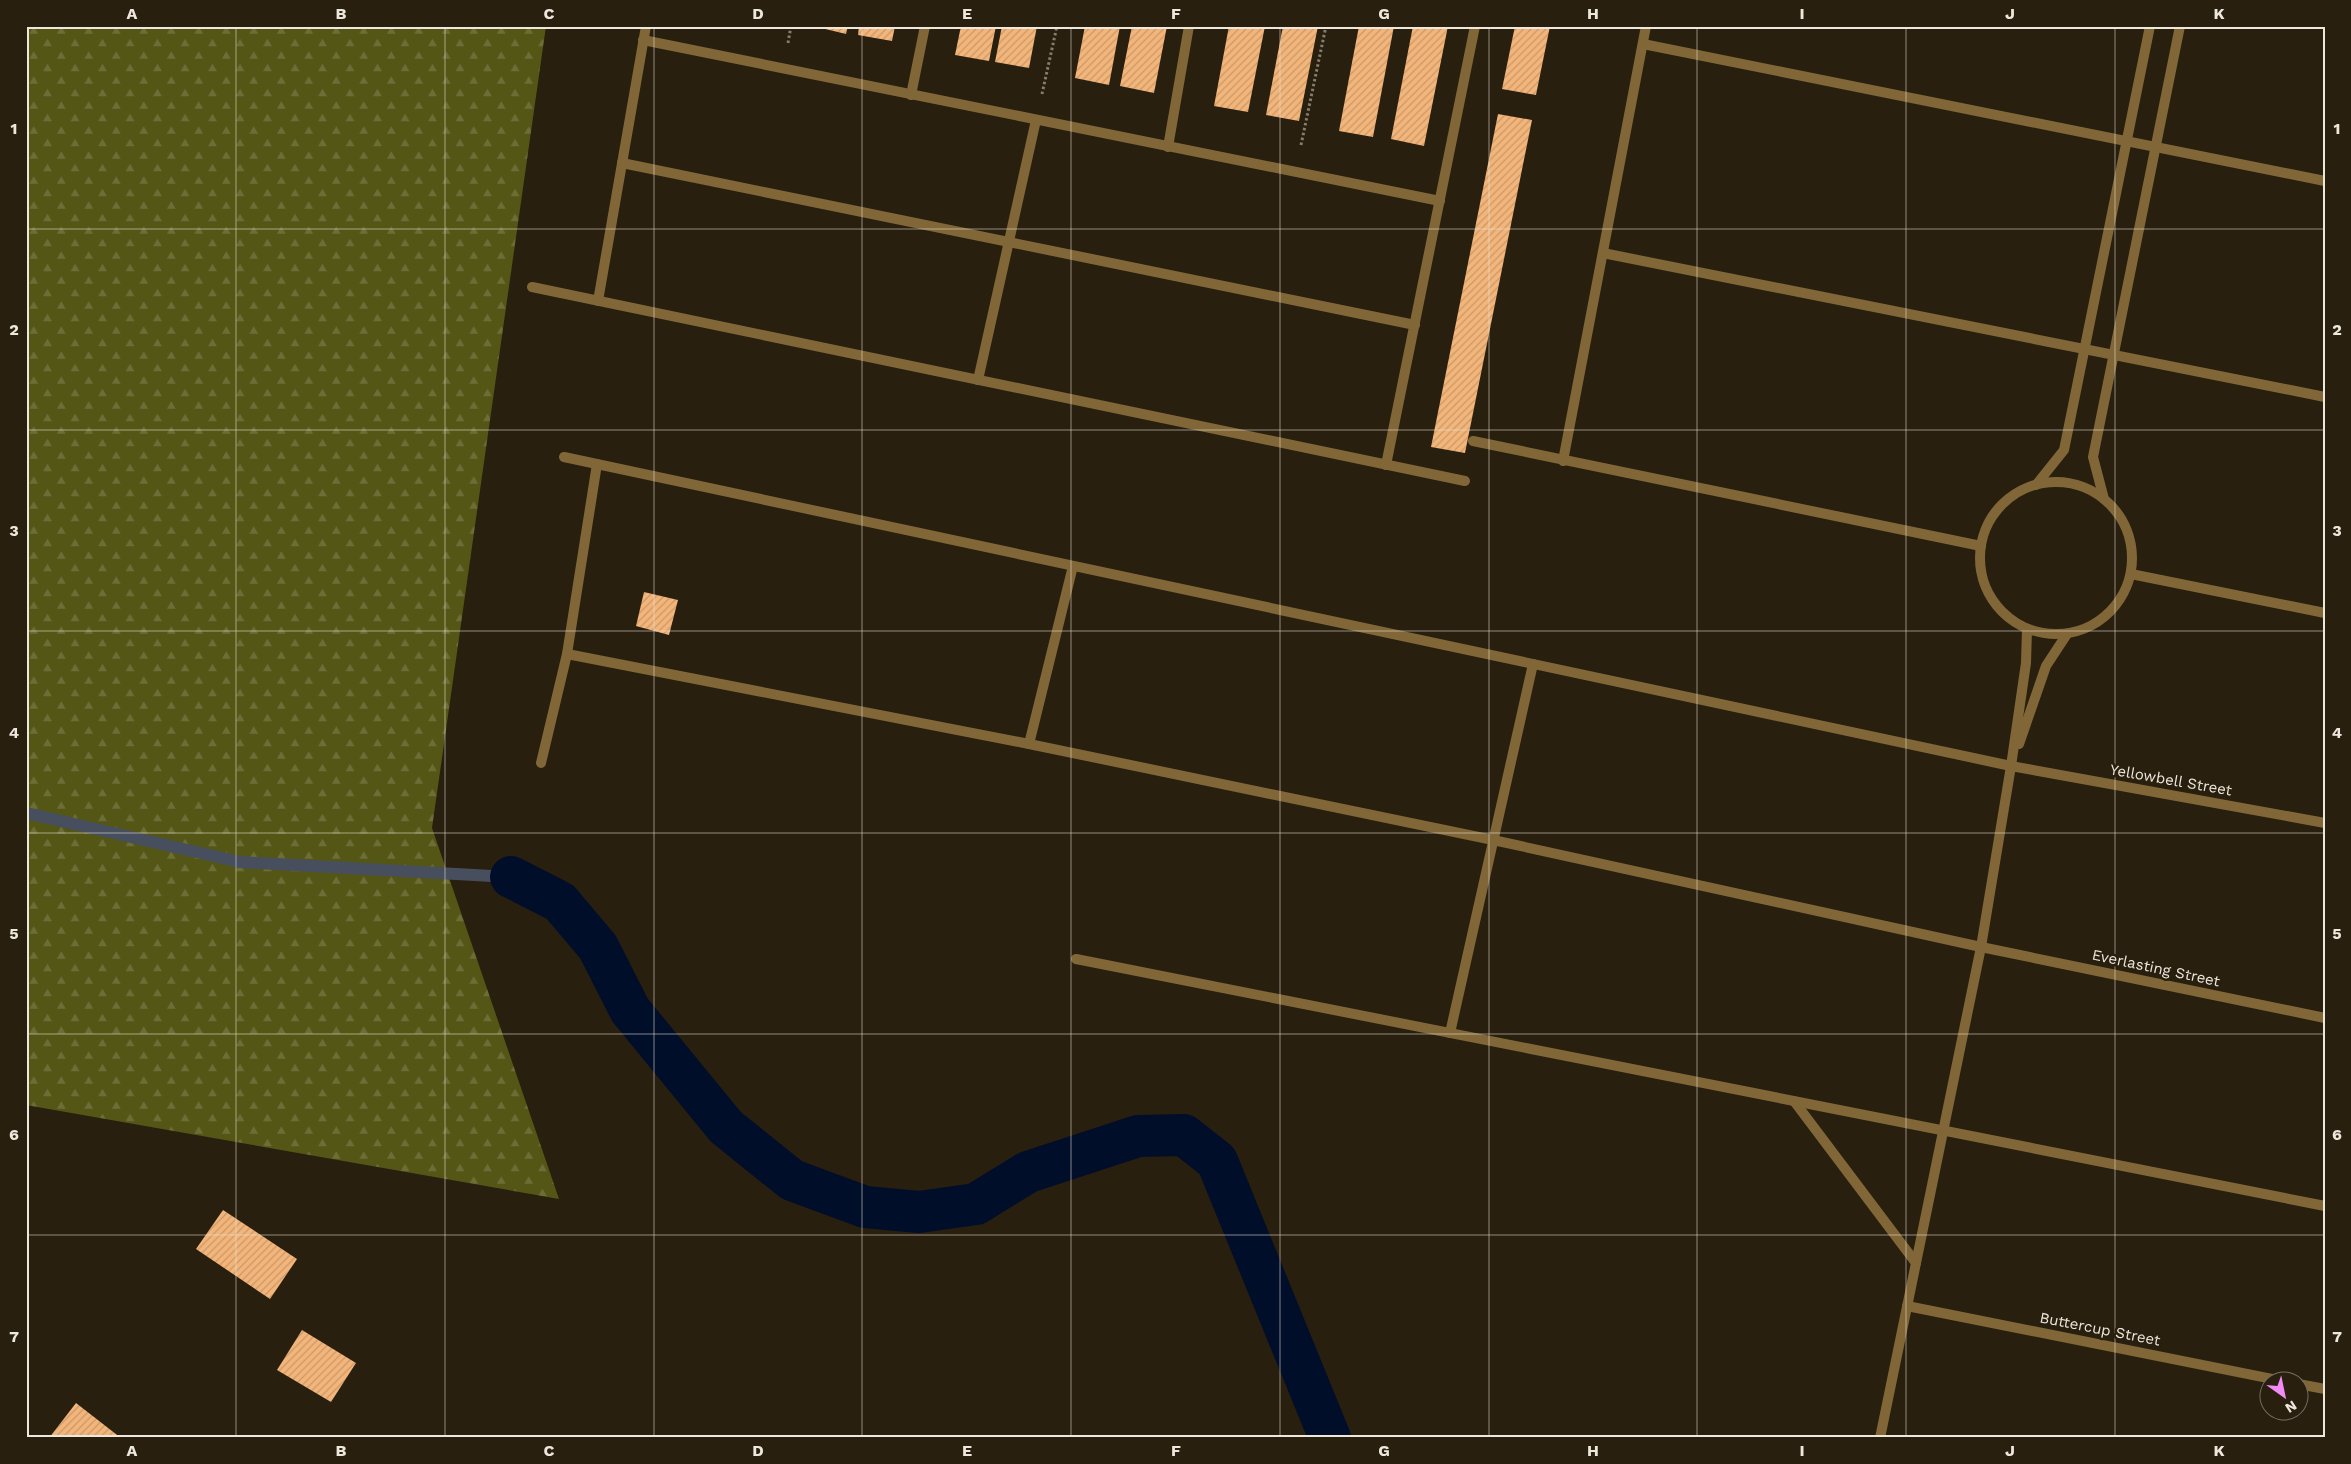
<svg xmlns="http://www.w3.org/2000/svg" width="2351" height="1464" font-family="'Work Sans',sans-serif">
	<defs>
		<pattern id="forest-firs" width="22" height="20" patternUnits="userSpaceOnUse" patternTransform="scale(1.25)"><rect width="22" height="20" fill="#545616"/><path d="M5 1l3.5 6h-7zM16 11l3.5 6h-7z" fill="#6d6e37"/></pattern>
		<pattern id="building-hatch" width="6" height="6" patternUnits="userSpaceOnUse" patternTransform="scale(1.25)"><rect width="6" height="6" fill="#f3b579"/><path d="M-1 1l2-2M0 6l6-6M5 7l2-2" fill="none" stroke="#c8996b"/></pattern>
	</defs>
	<rect width="100%" height="100%" fill="#291f0f"/>
	<polygon fill="url(#forest-firs)" points="26,26 546,26 432,828 559,1199 26,1105"/>
	<g fill="none" stroke-linecap="round" stroke-linejoin="round">
		<polyline stroke="#474f5f" stroke-width="12" points="26,813 240,862 511,877"/>
		<polyline stroke="#000e2a" stroke-width="42" points="511,877 560,902 598,947 630,1010 726,1127 792,1180 865,1207 919,1212 976,1204 1028,1172 1138,1136 1184,1135 1217,1161 1330,1438"/>
	</g>
	<g fill="url(#building-hatch)">
		<polygon points="813,26 848,26 846,34"/>
		<polygon points="859,26 895,26 892,41 858,35"/>
		<polygon points="961,26 996,26 989,61 955,55"/>
		<polygon points="1002,26 1037,26 1029,68 995,62"/>
		<polygon points="1085,26 1120,26 1109,85 1075,78"/>
		<polygon points="1132,26 1167,26 1154,93 1120,86"/>
		<polygon points="1229,26 1265,26 1248,112 1214,106"/>
		<polygon points="1283,26 1318,26 1299,121 1266,115"/>
		<polygon points="1359,26 1394,26 1373,137 1339,131"/>
		<polygon points="1413,26 1448,26 1424,146 1391,139"/>
		<polygon points="1515,26 1550,26 1536,95 1502,89"/>
		<polygon points="1498,114 1532,120 1465,453 1431,447"/>
		<polygon points="644,592 678,600 669,635 636,626"/>
		<polygon points="223,1210 297,1259 270,1299 196,1249"/>
		<polygon points="302,1330 356,1363 331,1402 277,1370"/>
		<polygon points="76,1403 121,1438 49,1438"/>
	</g>
	<g fill="none" stroke-linecap="round" stroke-linejoin="round">
		<g stroke="#857d6f" stroke-width="3" stroke-dasharray="2.5 2.5" stroke-linecap="butt">
			<polyline points="788,43 791,26"/>
			<polyline points="1042,94 1057,26"/>
			<polyline points="1301,145 1326,26"/>
		</g>
		<polyline stroke="#816737" stroke-width="10" points="1794,1101 1916,1263"/>
		<g stroke="#816737" stroke-width="10">
			<polyline points="643,40 1440,201"/>
			<polyline points="1643,44 2325,181"/>
			<polyline points="911,95 925,26"/>
			<polyline points="1168,147 1189,26"/>
			<polyline points="622,163 1415,325"/>
			<polyline points="1603,253 2325,397"/>
			<polyline points="532,287 1465,481"/>
			<polyline points="598,301 646,26"/>
			<polyline points="978,380 1036,120"/>
			<polyline points="1473,441 1981,546"/>
			<polyline points="564,457 2011,766 2325,823"/>
			<polyline points="1563,461 1646,26"/>
			<polyline points="1386,465 1475,26"/>
			<circle cx="2056" cy="558" r="76"/>
			<polyline points="2036,485 2064,450 2150,26"/>
			<polyline points="2104,499 2093,457 2180,26"/>
			<polyline points="2131,574 2325,613"/>
			<polyline points="567,654 1029,744 1493,840 1981,947 2325,1018"/>
			<polyline points="1029,744 1073,566"/>
			<polyline points="2019,744 2046,666 2067,634"/>
			<polyline points="541,763 567,654 597,464"/>
			<polyline points="1076,959 2325,1206"/>
			<polyline points="1450,1033 1533,664"/>
			<polyline points="1907,1306 2288,1382"/>
			<polyline points="2298,1384 2325,1389"/>
			<polyline points="1880,1438 1981,947 2011,766 2026,663 2027,629"/>
		</g>
	</g>
	<path fill="none" stroke="#ede7dc" stroke-width="1" stroke-opacity="0.55" d="M236,26V1438M445,26V1438M654,26V1438M862,26V1438M1071,26V1438M1280,26V1438M1489,26V1438M1697,26V1438M1906,26V1438M2115,26V1438M26,229H2325M26,430H2325M26,631H2325M26,833H2325M26,1034H2325M26,1235H2325"/>
	<g text-anchor="middle" dominant-baseline="central" stroke-width="5" stroke-linejoin="round" paint-order="stroke">
		<g font-size="15" fill="#ede7dc" stroke="#291f0f">
			<text transform="translate(2171 780) rotate(10)">Yellowbell Street</text>
			<text transform="translate(2156 968) rotate(12)">Everlasting Street</text>
			<text transform="translate(2100 1329) rotate(11)">Buttercup Street</text>
		</g>
	</g>
	<rect width="2351" height="1464" fill="none" stroke="#291f0f" stroke-width="55"/>
	<g transform="translate(2284 1396) rotate(147)"><circle r="24" fill="#291f0f" stroke="#776f61"/>
	<path d="M0-4L9 19L0 12L-9 19Z" fill="#f08bf5"/>
	<text y="-8" font-size="14" font-weight="bold" text-anchor="middle" fill="#ede7dc">N</text>
	</g>
	<rect x="28" y="28" width="2296" height="1408" fill="none" stroke="#ede7dc" stroke-width="2"/>
	<g font-size="16" text-anchor="middle" font-weight="bold" fill="#ede7dc">
		<text x="132" y="19">A</text>
		<text x="341" y="19">B</text>
		<text x="549" y="19">C</text>
		<text x="758" y="19">D</text>
		<text x="967" y="19">E</text>
		<text x="1176" y="19">F</text>
		<text x="1384" y="19">G</text>
		<text x="1593" y="19">H</text>
		<text x="1802" y="19">I</text>
		<text x="2010" y="19">J</text>
		<text x="2219" y="19">K</text>
		<text x="14" y="134">1</text>
		<text x="2337" y="134">1</text>
		<text x="14" y="335">2</text>
		<text x="2337" y="335">2</text>
		<text x="14" y="536">3</text>
		<text x="2337" y="536">3</text>
		<text x="14" y="738">4</text>
		<text x="2337" y="738">4</text>
		<text x="14" y="939">5</text>
		<text x="2337" y="939">5</text>
		<text x="14" y="1140">6</text>
		<text x="2337" y="1140">6</text>
		<text x="14" y="1342">7</text>
		<text x="2337" y="1342">7</text>
		<text x="132" y="1456">A</text>
		<text x="341" y="1456">B</text>
		<text x="549" y="1456">C</text>
		<text x="758" y="1456">D</text>
		<text x="967" y="1456">E</text>
		<text x="1176" y="1456">F</text>
		<text x="1384" y="1456">G</text>
		<text x="1593" y="1456">H</text>
		<text x="1802" y="1456">I</text>
		<text x="2010" y="1456">J</text>
		<text x="2219" y="1456">K</text>
	</g>
</svg>
